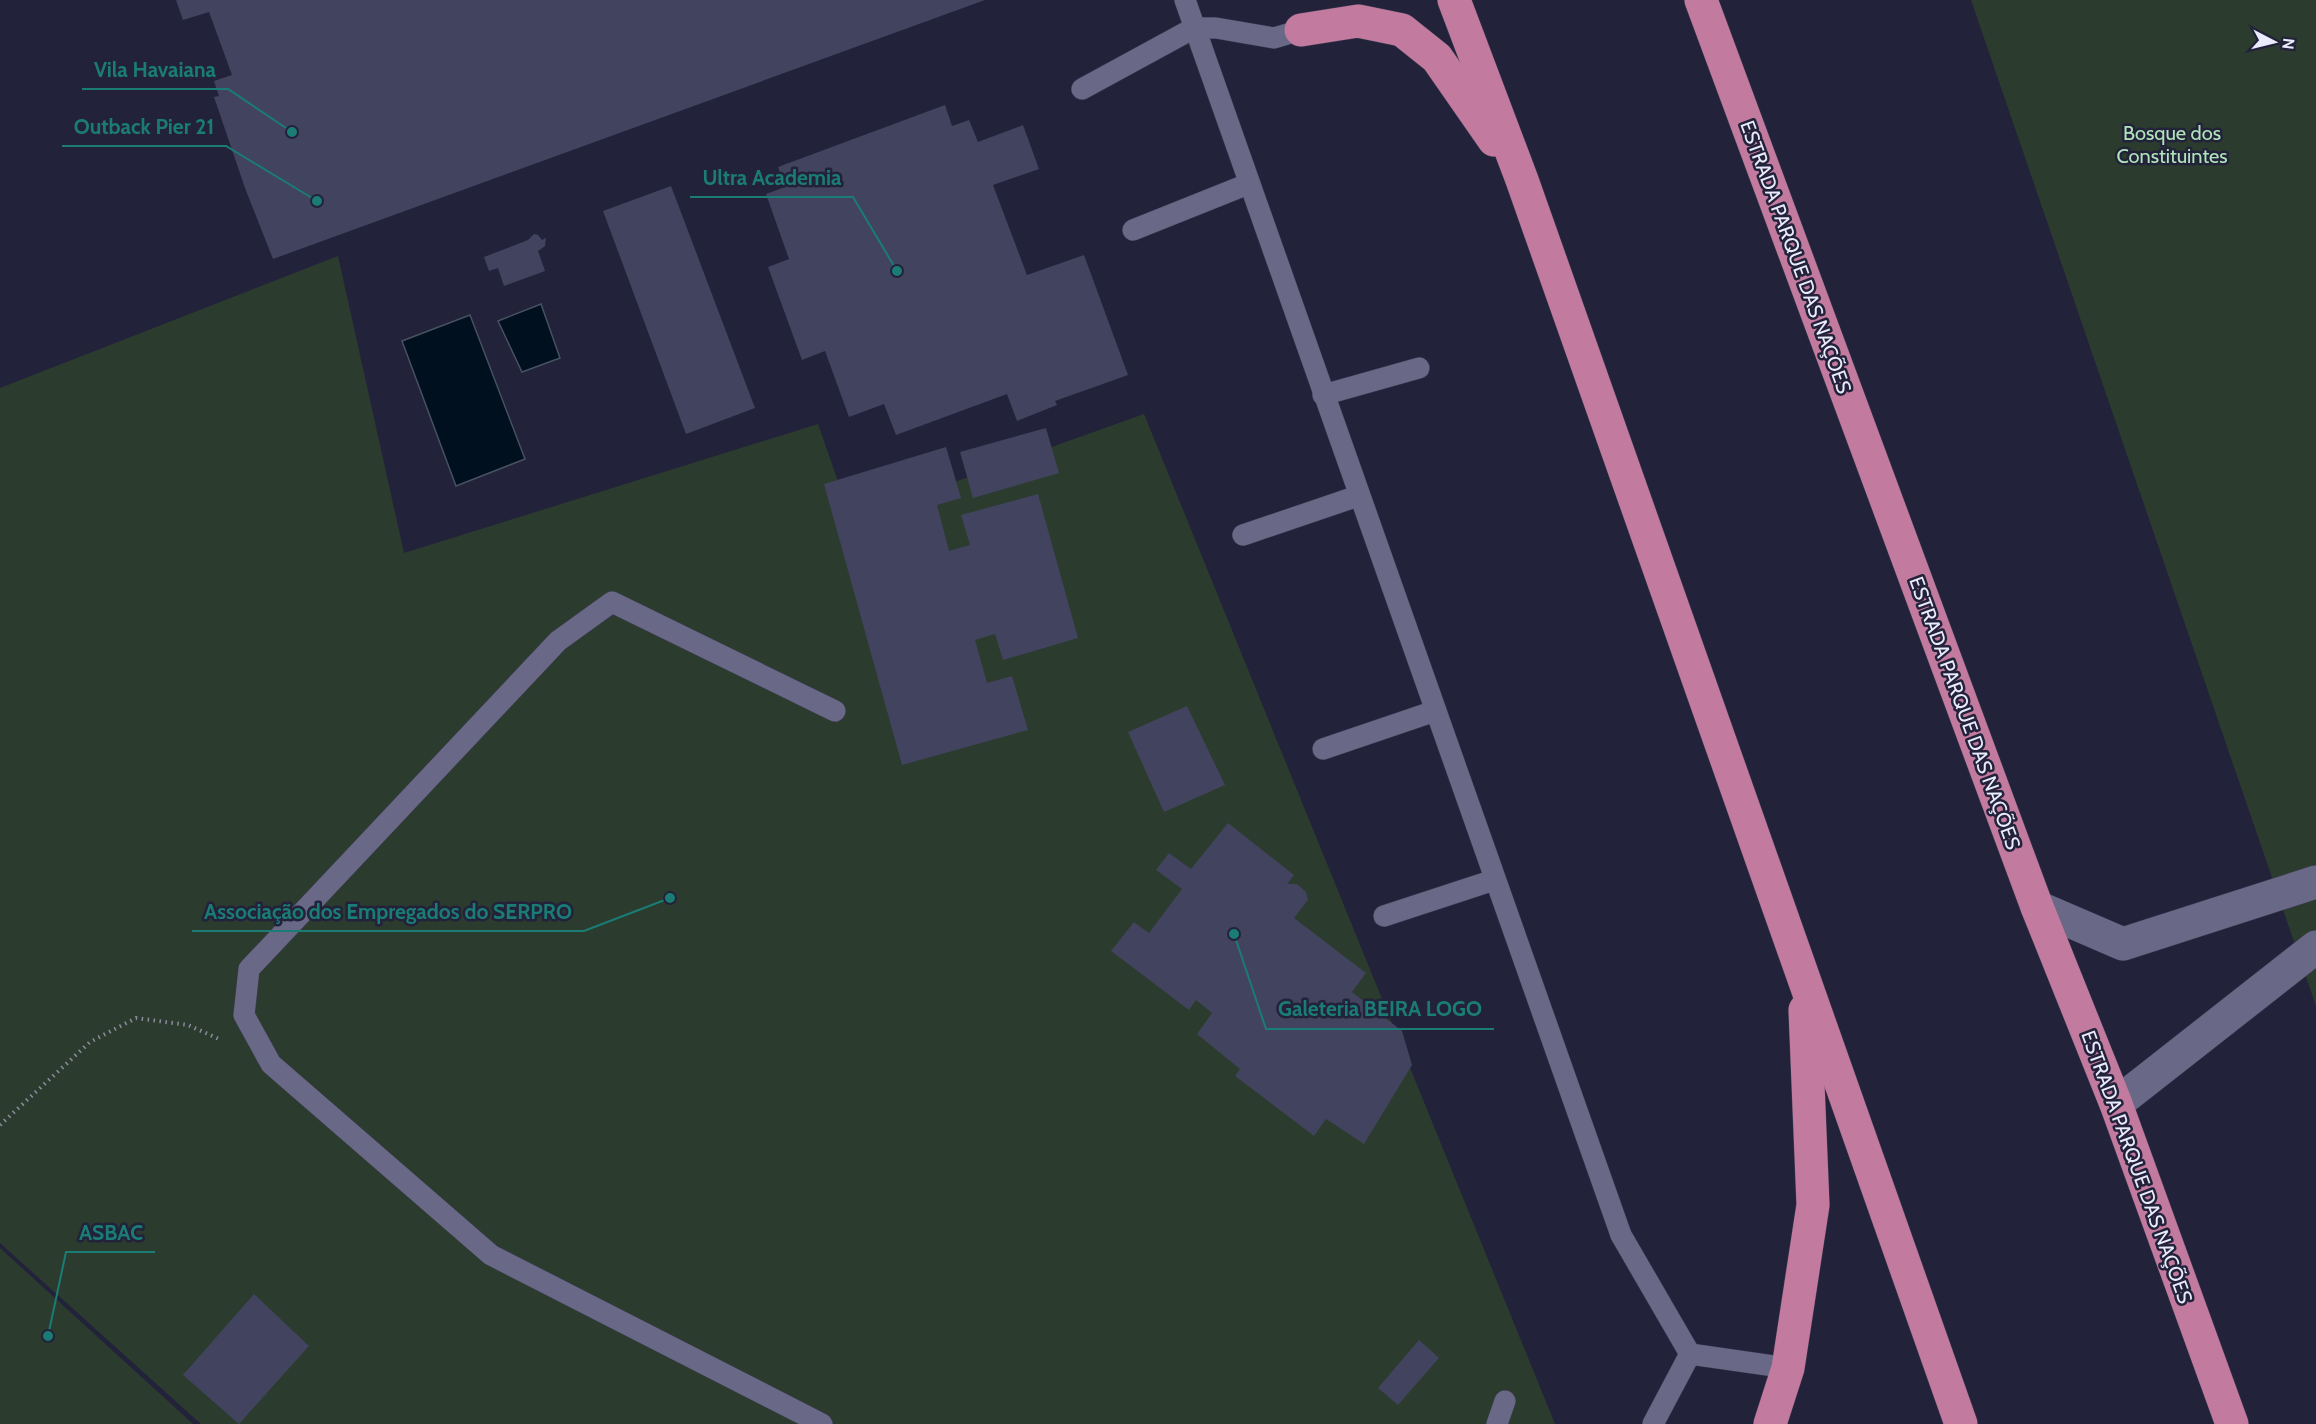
<svg xmlns="http://www.w3.org/2000/svg" width="2316" height="1424" font-family="Cabin,sans-serif">
	<rect width="100%" height="100%" fill="#23223b"/>
	<g fill="#2b3c2e">
		<polygon points="1971,0 2316,0 2316,1006"/>
		<polygon points="338,256 404,553 818,424 851,519 1144,414 1555,1424 201,1424 0,1243 0,388"/>
		<polygon points="0,1248 193,1424 0,1424"/>
	</g>
	<g fill="#00101e" stroke="#465261" stroke-width="1.5">
		<polygon points="541,304 560,358 522,372 498,321"/>
		<polygon points="470,315 525,459 456,486 402,341"/>
	</g>
	<g fill="#42435e">
		<polygon points="176,0 985,0 273,259 245,188 214,97 219,96 214,81 232,75 209,12 183,20"/>
		<polygon points="945,105 952,126 969,120 978,142 1023,125 1039,169 993,185 1027,275 1084,255 1128,375 1055,401 1057,405 1017,421 1007,394 896,435 884,404 849,417 825,351 802,360 768,267 789,259 766,194 785,187 778,167"/>
		<polygon points="671,186 755,408 686,434 603,211"/>
		<polygon points="534,234 538,235 542,240 546,238 545,246 538,251 545,271 504,286 498,268 489,271 484,257 528,240"/>
		<polygon points="1046,428 1059,473 973,498 960,452"/>
		<polygon points="946,447 961,498 937,505 949,551 970,545 961,515 1038,494 1078,638 1003,660 995,634 975,640 987,683 1012,676 1028,730 902,765 824,484"/>
		<polygon points="1187,706 1225,785 1164,812 1128,732"/>
		<polygon points="1228,823 1294,875 1287,884 1297,884 1306,892 1308,900 1294,918 1366,973 1352,992 1402,1031 1412,1065 1364,1144 1326,1119 1314,1136 1235,1076 1240,1069 1197,1034 1212,1013 1196,1000 1189,1010 1111,951 1134,922 1149,933 1182,889 1156,870 1169,853 1191,869"/>
		<polygon points="254,1294 309,1346 239,1424 183,1375"/>
		<polygon points="1419,1340 1439,1358 1398,1405 1378,1388"/>
	</g>
	<g fill="none" stroke-linecap="round" stroke-linejoin="round">
		<g stroke="#3e3c52" stroke-width="22">
			<g id="lane">
				<polyline points="1185,0 1621,1235 1690,1354 1788,1368"/>
				<polyline points="1082,89 1194,28 1216,28 1274,38 1301,30"/>
				<polyline points="1133,230 1248,184"/>
				<polyline points="1323,395 1419,368"/>
				<polyline points="1243,535 1358,496"/>
				<polyline points="1323,749 1435,711"/>
				<polyline points="1384,916 1494,880"/>
				<polyline points="822,1424 491,1255 271,1064 244,1015 249,969 558,641 612,602 835,711"/>
				<polyline points="1497,1424 1505,1401"/>
				<polyline points="1653,1424 1690,1354"/>
			</g>
		</g>
		<g stroke="#3e3c52" stroke-width="34">
			<g id="secondary">
				<polyline points="2037,907 2123,944 2316,882"/>
				<polyline points="2116,1104 2316,947"/>
			</g>
		</g>
		<g stroke="#3e3c52" stroke-width="34">
			<g id="highway">
				<polyline points="1454,0 1522,180 1961,1424"/>
				<polyline points="1701,0 2037,907 2116,1104 2232,1424"/>
				<polyline points="1301,30 1358,21 1402,30 1437,58 1494,140"/>
				<polyline points="1770,1424 1788,1368 1813,1205 1805,1010"/>
			</g>
		</g>
		<polyline stroke="#8c8ca1" stroke-width="4" stroke-dasharray="1.5 4.5" stroke-linecap="butt" points="0,1125 90,1042 136,1018 188,1025 219,1039"/>
		<use href="#lane" stroke="#696987" stroke-width="21"/>
		<use href="#secondary" stroke="#696987" stroke-width="33"/>
		<use href="#highway" stroke="#c27a9e" stroke-width="33"/>
	</g>
	<g text-anchor="middle" dominant-baseline="central" stroke-width="5" stroke-linejoin="round" paint-order="stroke">
		<g font-size="20" fill="#afe4b8" stroke="#23223b">
			<text x="2172" y="133">Bosque dos<tspan x="2172" dy="23">Constituintes</tspan></text>
		</g>
		<g font-size="20" fill="#eaebfc" stroke="#23223b">
			<text transform="translate(1796 257) rotate(70)">ESTRADA PARQUE DAS NAÇÕES</text>
			<text transform="translate(1965 713) rotate(70)">ESTRADA PARQUE DAS NAÇÕES</text>
			<text transform="translate(2137 1167) rotate(70)">ESTRADA PARQUE DAS NAÇÕES</text>
		</g>
	</g>
	<path fill="none" stroke="#1a7c75" stroke-width="2" d="M292 132L228 89H82M317 201L226 146H62M897 271L853 197H690M670 898L584 931H192M1234 934L1266 1029H1494M48 1336L66 1252H155"/>
	<g fill="#1a7c75" stroke="#23223b" stroke-width="2">
		<circle cx="292" cy="132" r="6"/>
		<circle cx="317" cy="201" r="6"/>
		<circle cx="897" cy="271" r="6"/>
		<circle cx="670" cy="898" r="6"/>
		<circle cx="1234" cy="934" r="6"/>
		<circle cx="48" cy="1336" r="6"/>
	</g>
	<g font-size="21" text-anchor="middle" font-weight="bold" fill="#1a7c75" stroke="#23223b" stroke-width="5" stroke-linejoin="round" paint-order="stroke">
		<text x="155" y="77">Vila Havaiana</text>
		<text x="144" y="134">Outback Pier 21</text>
		<text x="772" y="185">Ultra Academia</text>
		<text x="388" y="919">Associação dos Empregados do SERPRO</text>
		<text x="1380" y="1016">Galeteria BEIRA LOGO</text>
		<text x="111" y="1240">ASBAC</text>
	</g>
	<g transform="translate(2274 42) rotate(97)" stroke="#23223b" stroke-width="4.5" paint-order="stroke">
	<path d="M0-4.5L10 22L0 15L-10 22Z" fill="#eaebfc"/>
	<text y="-9" font-size="16" font-weight="bold" text-anchor="middle" fill="#eaebfc">N</text>
	</g>
</svg>
